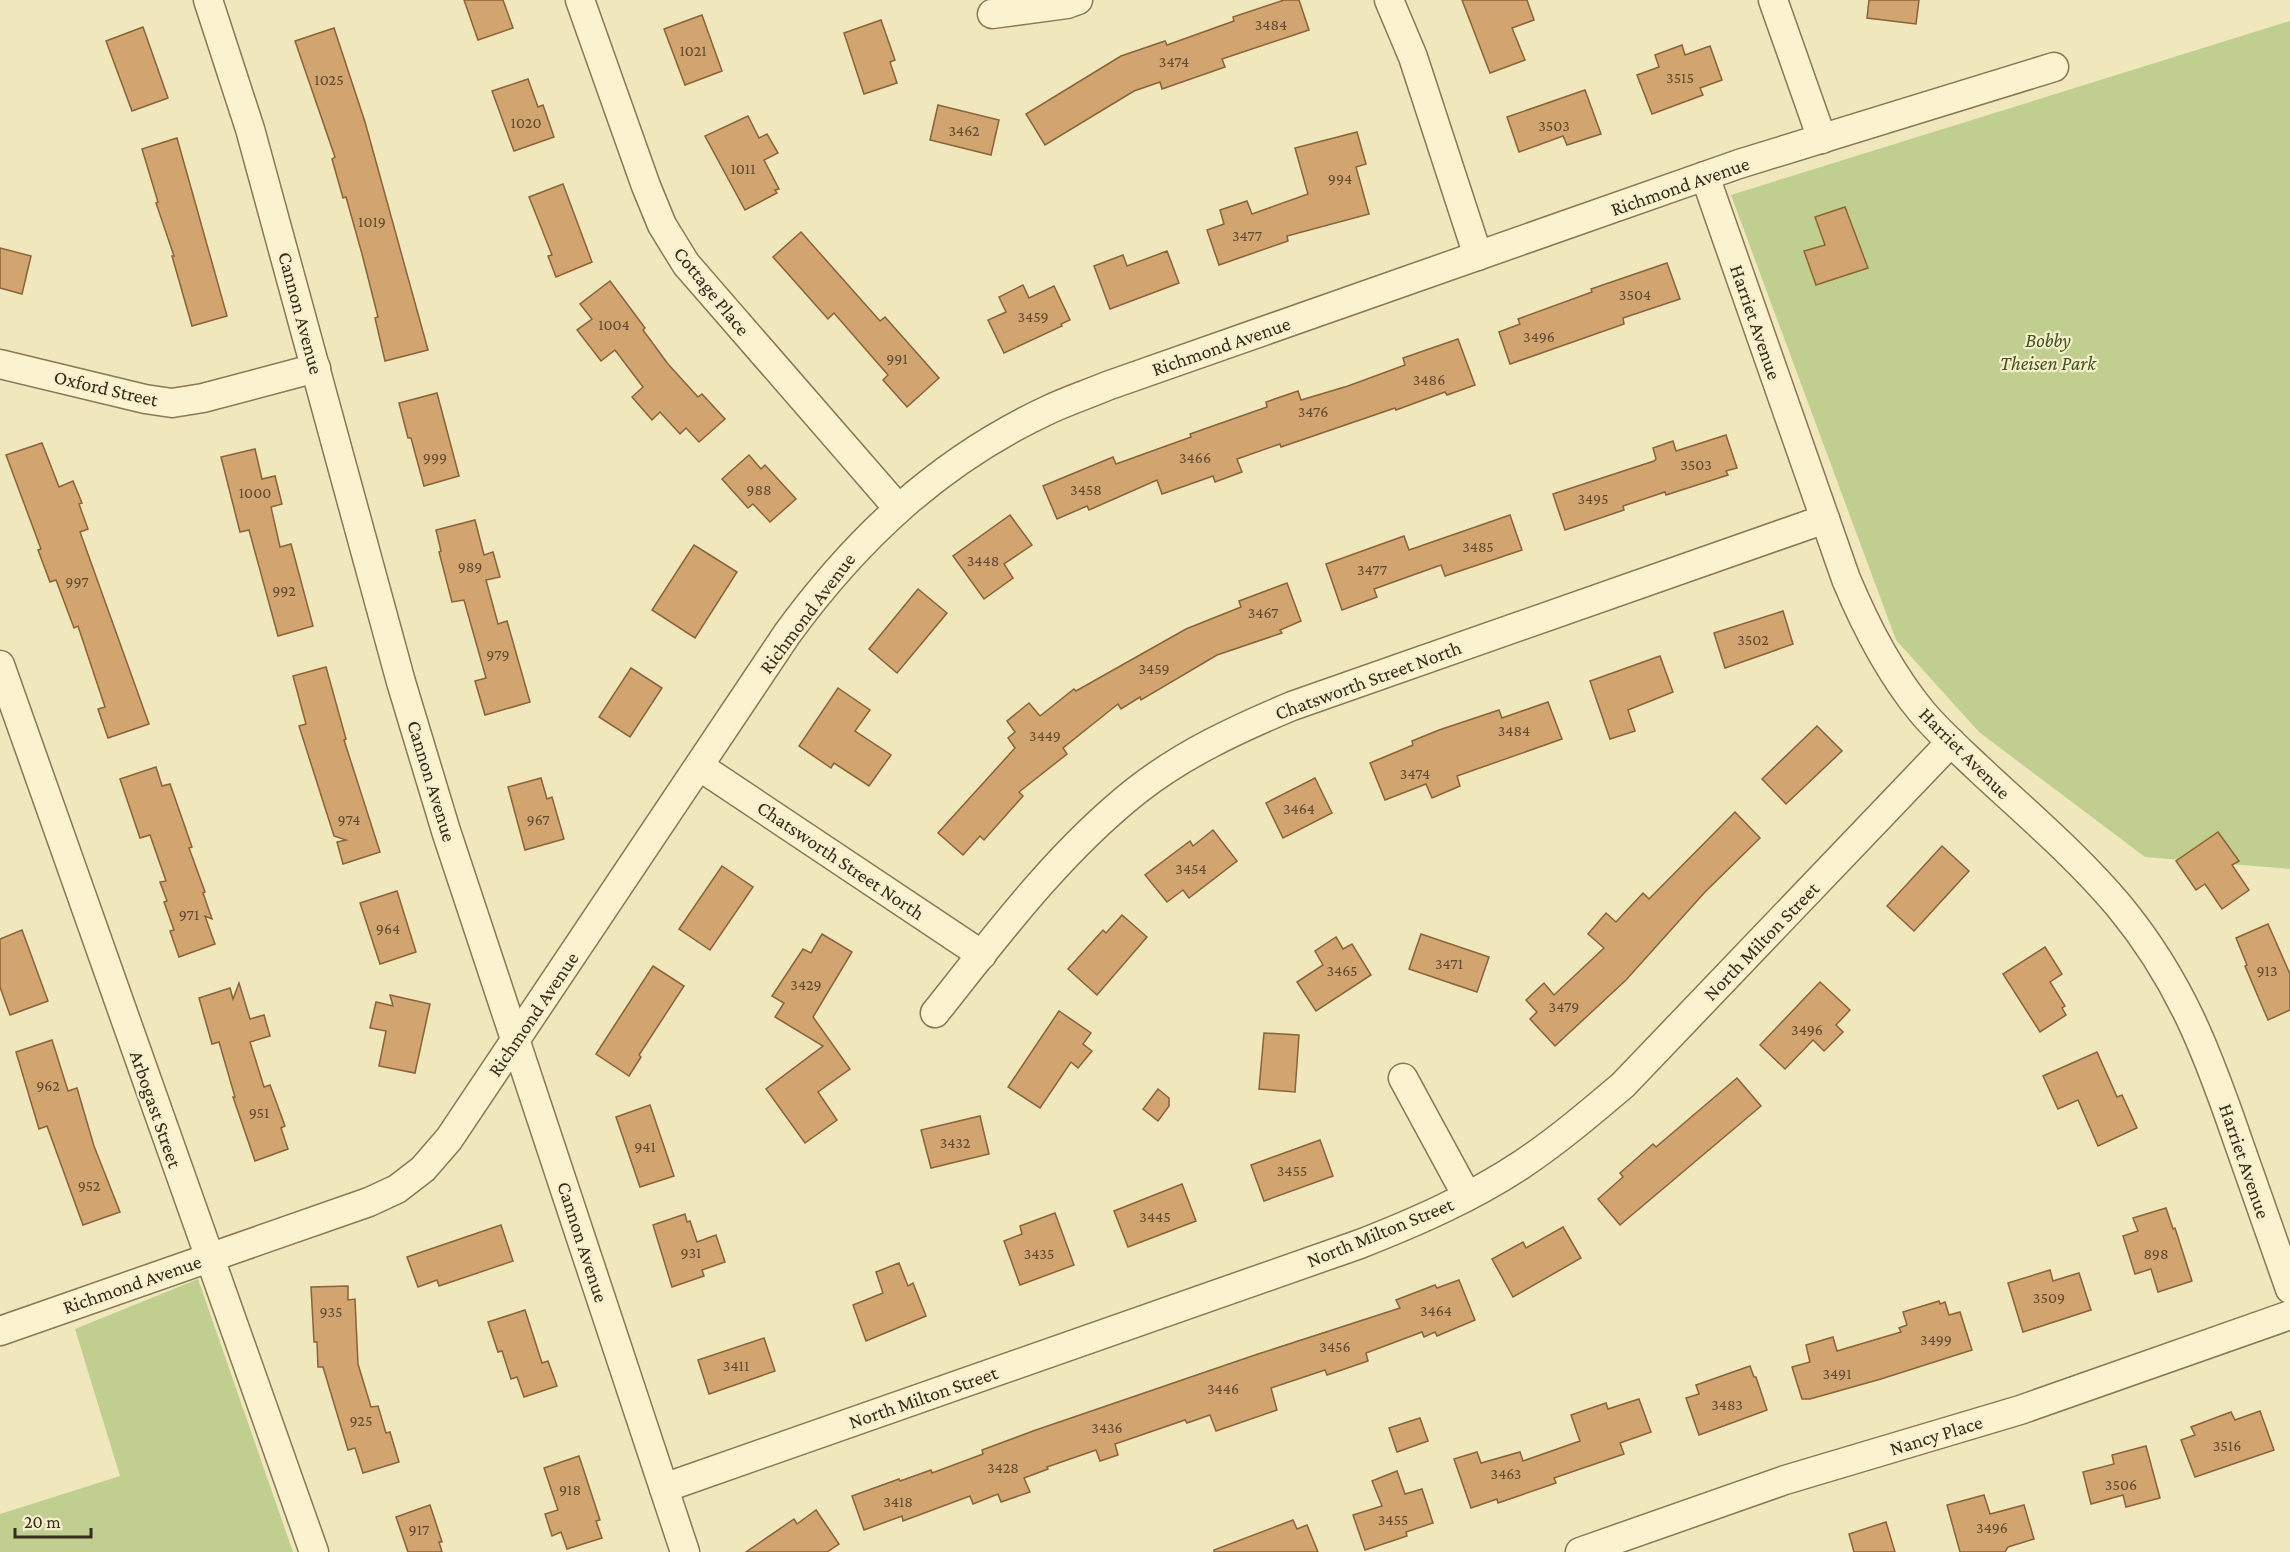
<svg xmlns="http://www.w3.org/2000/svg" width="2290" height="1552" font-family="'Crimson Pro',serif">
	<rect width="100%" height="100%" fill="#f0e7bd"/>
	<g fill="#c0cf90">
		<polygon points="2290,21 2290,869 2145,857 1979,732 1896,640 1731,195"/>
		<polygon points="198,1279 293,1552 0,1552 0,1514 120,1476 75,1329"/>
	</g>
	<g fill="#d1a470" stroke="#8a6339" stroke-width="1.5">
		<polygon points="464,0 503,0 513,28 478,40"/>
		<polygon points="1284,0 1299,0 1309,30 1222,59 1225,67 1162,89 1160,82 1134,91 1045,145 1026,114 1121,56 1165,41 1167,45 1234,21 1233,17"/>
		<polygon points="1462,0 1527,0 1534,20 1512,28 1525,60 1490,73"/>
		<polygon points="1869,0 1919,0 1916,24 1867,18"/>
		<polygon points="702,15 722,71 685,85 664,29"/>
		<polygon points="881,20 895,60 890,62 897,83 864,94 844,33"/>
		<polygon points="143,27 168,98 132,111 106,41"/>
		<polygon points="334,28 365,122 428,350 385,361 375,318 378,317 362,254 346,197 343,198 332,159 335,157 295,41"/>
		<polygon points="1682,45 1685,55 1710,46 1722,80 1700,88 1703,95 1652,114 1637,75 1659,67 1655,55"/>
		<polygon points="528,79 538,107 543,105 554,137 514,151 492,91"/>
		<polygon points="1585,90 1601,134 1567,145 1563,136 1519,152 1507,117"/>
		<polygon points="938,105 999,120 991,155 930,140"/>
		<polygon points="748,116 759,138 767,134 778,153 764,160 779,189 775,190 777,193 745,210 705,136"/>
		<polygon points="1357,132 1366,164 1356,167 1369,214 1287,236 1288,241 1219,265 1207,230 1224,224 1220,210 1247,201 1252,214 1308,194 1295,148"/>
		<polygon points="177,138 227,316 192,326 172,256 174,256 156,203 158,202 142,149"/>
		<polygon points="563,184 592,262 556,277 548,256 552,255 529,197"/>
		<polygon points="1845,207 1868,268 1816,285 1804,251 1825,245 1815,217"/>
		<polygon points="801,232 880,321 885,317 939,378 907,407 883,380 888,375 834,313 828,319 773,257"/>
		<polygon points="0,248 31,256 22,294 0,288"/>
		<polygon points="1167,251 1179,283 1110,309 1094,266 1123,255 1127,266"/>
		<polygon points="1667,263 1680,299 1623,318 1624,324 1510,364 1499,332 1520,324 1518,319 1592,292 1591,289"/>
		<polygon points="610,281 645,328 643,330 668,364 698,397 702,394 725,419 699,442 686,428 680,434 660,412 652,420 632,397 643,387 615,350 601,361 577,330 592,319 580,304"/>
		<polygon points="1023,285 1029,298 1054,286 1070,320 1061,324 1062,326 1004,353 988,320 1006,312 999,297"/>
		<polygon points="1458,339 1475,385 1447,395 1445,392 1396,410 1395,408 1281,447 1280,444 1237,459 1242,472 1215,482 1213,476 1162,494 1157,480 1089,510 1087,506 1057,519 1043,486 1113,457 1116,464 1191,437 1190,434 1267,407 1266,402 1298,391 1301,400 1348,386 1405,365 1403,358"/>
		<polygon points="437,393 459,476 424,486 411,438 408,438 399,403"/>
		<polygon points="1726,435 1737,468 1726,471 1728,475 1666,495 1665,492 1623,506 1624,510 1565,530 1553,494 1654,461 1656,459 1653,448 1673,441 1676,451"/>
		<polygon points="42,443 59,487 73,481 82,503 79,504 88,529 80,532 149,724 108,738 98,709 105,707 78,626 74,628 56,580 50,582 38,550 41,549 6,455"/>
		<polygon points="255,449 262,479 275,476 282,504 271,507 280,547 291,544 313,626 278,636 249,530 240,532 221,457"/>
		<polygon points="749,455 761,469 765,465 796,499 770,522 753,504 748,508 722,479"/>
		<polygon points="1010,515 1032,545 1004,564 1013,578 984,599 953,556"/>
		<polygon points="1510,515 1522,550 1445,576 1441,565 1374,589 1377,597 1342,610 1326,564 1404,536 1409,550"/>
		<polygon points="475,520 484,555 493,552 500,577 486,580 498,624 507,621 530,702 485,715 475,681 486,678 464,600 452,602 439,552 441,551 436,530"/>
		<polygon points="694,545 737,572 695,638 652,610"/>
		<polygon points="1287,583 1301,621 1280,630 1282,633 1217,655 1141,700 1140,697 1121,709 1118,704 1063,748 1067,754 1019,792 1023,796 984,840 980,836 963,855 938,833 1015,748 1008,738 1015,732 1007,721 1029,703 1040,716 1074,689 1076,691 1186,629 1241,607 1239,601"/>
		<polygon points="918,589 947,613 897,673 869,649"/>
		<polygon points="1783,611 1793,644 1725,668 1714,633"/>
		<polygon points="1660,656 1673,692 1628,710 1635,731 1610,739 1590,681"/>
		<polygon points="326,667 346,739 344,740 380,852 343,864 337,842 346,840 334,836 299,726 306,724 293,676"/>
		<polygon points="631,668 662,688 630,737 599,717"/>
		<polygon points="838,688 870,710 855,731 891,755 869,786 834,763 831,768 799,746"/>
		<polygon points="1548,702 1562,739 1457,776 1460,786 1432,798 1426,784 1385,800 1370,763 1413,745 1412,741 1439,730 1499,710 1502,718"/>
		<polygon points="1817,726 1842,751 1786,804 1762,779"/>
		<polygon points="156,767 162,786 170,784 192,847 189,848 205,892 203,893 212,919 205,916 215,944 179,957 170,931 174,930 164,902 167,901 160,882 166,881 150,835 140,838 120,779"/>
		<polygon points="541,778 547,799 552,797 564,839 525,850 508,787"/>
		<polygon points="1315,778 1332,813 1283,838 1266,803"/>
		<polygon points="1735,812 1760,838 1705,892 1626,980 1555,1046 1530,1019 1537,1012 1526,1000 1544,983 1554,995 1604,948 1588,934 1606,913 1616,922 1643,893 1649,899"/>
		<polygon points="1213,830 1237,861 1189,898 1183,890 1167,902 1145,875 1190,841 1193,846"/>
		<polygon points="2218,832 2239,861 2232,865 2249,890 2222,909 2205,884 2196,890 2176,861"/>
		<polygon points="1942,846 1969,871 1914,931 1887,906"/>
		<polygon points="722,866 753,887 710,950 679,929"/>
		<polygon points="397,891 416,952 380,964 360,903"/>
		<polygon points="1122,915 1147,937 1097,995 1068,969 1103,930 1106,933"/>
		<polygon points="2268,924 2290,974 2290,1010 2268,1020 2245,966 2247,965 2236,938"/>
		<polygon points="22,930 48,1001 10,1015 0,987 0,939"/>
		<polygon points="822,934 852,952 813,1017 850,1069 818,1092 837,1120 805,1143 766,1089 823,1046 775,1017 784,1003 772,996 803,949 811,953"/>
		<polygon points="1421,934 1489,957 1477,992 1409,969"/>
		<polygon points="1336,937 1343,949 1352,944 1371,975 1316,1011 1297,982 1323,965 1315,951"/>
		<polygon points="2045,947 2062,974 2050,982 2065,1006 2062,1008 2066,1015 2040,1032 2003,974"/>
		<polygon points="653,966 684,986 639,1055 641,1057 629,1076 596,1054"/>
		<polygon points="1820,982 1850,1010 1836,1025 1843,1032 1824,1051 1813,1040 1785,1069 1760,1045"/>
		<polygon points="239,983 250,1019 264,1015 270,1036 250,1042 264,1087 270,1085 285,1126 281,1128 288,1149 255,1161 233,1097 235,1097 219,1042 212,1044 199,998 230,988 233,999"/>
		<polygon points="390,995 430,1004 415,1073 379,1066 386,1031 370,1028 376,1002 393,1006"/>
		<polygon points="1059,1011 1091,1033 1083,1044 1092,1051 1078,1068 1071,1062 1040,1108 1008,1087"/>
		<polygon points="1264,1033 1299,1035 1295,1092 1259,1089"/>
		<polygon points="52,1040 68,1091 77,1088 94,1146 120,1212 83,1225 47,1126 39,1129 16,1052"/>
		<polygon points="2097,1052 2117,1097 2122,1095 2137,1128 2098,1146 2078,1100 2058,1109 2043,1076"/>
		<polygon points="1737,1078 1761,1106 1620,1225 1598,1199 1623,1177 1620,1173 1653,1144 1656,1147"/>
		<polygon points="1158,1089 1169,1098 1169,1106 1158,1121 1143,1109"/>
		<polygon points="650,1105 674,1176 640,1187 616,1117"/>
		<polygon points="980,1116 989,1154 931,1168 921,1130"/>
		<polygon points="1320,1140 1333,1176 1264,1201 1251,1165"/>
		<polygon points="1182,1184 1196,1221 1128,1247 1114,1211"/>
		<polygon points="2166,1208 2173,1229 2175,1228 2192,1281 2158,1292 2151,1269 2135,1274 2123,1236 2138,1231 2133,1218"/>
		<polygon points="1055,1213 1074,1265 1020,1285 1004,1241 1022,1234 1020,1226"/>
		<polygon points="685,1214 687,1222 690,1221 697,1242 716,1235 725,1262 702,1270 704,1276 672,1287 653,1225"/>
		<polygon points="501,1225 513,1261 439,1286 437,1280 418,1287 407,1257"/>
		<polygon points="1563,1227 1581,1258 1513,1297 1492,1259 1523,1242 1526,1248"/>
		<polygon points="899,1263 908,1286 913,1283 926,1316 866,1341 853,1305 883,1293 876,1272"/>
		<polygon points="2050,1270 2053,1281 2079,1273 2091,1310 2023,1332 2008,1283"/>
		<polygon points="1459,1280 1475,1320 1437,1336 1435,1332 1424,1337 1422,1332 1366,1353 1368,1361 1327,1375 1325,1370 1271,1388 1277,1410 1216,1431 1210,1415 1187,1423 1185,1420 1115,1444 1118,1455 1100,1461 1096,1450 1047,1467 1048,1469 1024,1478 1030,1492 1001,1502 998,1494 973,1504 970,1496 903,1521 902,1516 864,1530 852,1496 899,1479 900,1481 931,1470 932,1473 983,1454 982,1450 1033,1431 1258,1354 1400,1308 1396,1300 1435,1285 1437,1288"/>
		<polygon points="348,1286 348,1300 355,1299 358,1364 371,1407 378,1406 386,1433 390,1432 399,1462 363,1473 355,1448 348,1450 323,1367 318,1367 317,1342 314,1342 311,1287"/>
		<polygon points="1939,1301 1940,1304 1945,1302 1949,1315 1960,1312 1972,1350 1881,1379 1810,1399 1802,1399 1792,1367 1810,1362 1806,1345 1833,1337 1837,1351 1901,1332 1899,1328 1907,1325 1903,1312"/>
		<polygon points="525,1310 542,1363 548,1361 557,1386 524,1397 517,1377 511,1379 502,1351 498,1352 488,1322"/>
		<polygon points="764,1338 775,1371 709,1394 698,1360"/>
		<polygon points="1750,1366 1754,1377 1756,1377 1767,1410 1699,1435 1686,1398 1699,1394 1696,1385"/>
		<polygon points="1639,1399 1651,1432 1620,1443 1624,1454 1554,1478 1556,1483 1498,1503 1497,1499 1471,1508 1454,1459 1477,1452 1481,1463 1520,1452 1523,1461 1580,1441 1571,1415 1606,1403 1608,1409"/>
		<polygon points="2260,1411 2274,1450 2195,1477 2181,1440 2195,1435 2191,1427 2231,1412 2235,1420"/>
		<polygon points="1420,1418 1428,1441 1397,1452 1389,1428"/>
		<polygon points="2146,1446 2160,1498 2126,1507 2123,1495 2091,1504 2083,1472 2114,1464 2112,1455"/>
		<polygon points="579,1456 600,1520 596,1521 602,1538 567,1549 561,1532 552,1536 545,1514 558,1510 544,1468"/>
		<polygon points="1397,1471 1405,1494 1422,1489 1433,1523 1406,1532 1407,1536 1365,1550 1353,1515 1382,1506 1372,1481"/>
		<polygon points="1984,1495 1990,1514 2024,1505 2034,1539 2008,1547 2005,1552 1960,1552 1947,1505"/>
		<polygon points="430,1505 442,1542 439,1542 442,1552 408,1552 396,1517"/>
		<polygon points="816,1510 839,1544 827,1552 746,1552 794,1519 797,1524"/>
		<polygon points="1293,1520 1297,1529 1307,1525 1318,1552 1214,1552 1214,1550"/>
		<polygon points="1886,1522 1895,1552 1854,1552 1849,1534"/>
	</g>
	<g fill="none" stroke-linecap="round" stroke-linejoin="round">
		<g stroke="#897755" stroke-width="31">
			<g id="street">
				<polyline points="208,0 250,129 401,682 446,831 685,1552"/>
				<polyline points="580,0 646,186 662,225 686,264 898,508"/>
				<polyline points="1389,0 1413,57 1478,256"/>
				<polyline points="1773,0 1822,139"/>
				<polyline points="992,14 1067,4 1078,0"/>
				<path d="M1705,176L1846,579C1866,627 1889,672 1922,712C1939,732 1958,749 1977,767C2025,812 2077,856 2119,906C2181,981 2208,1054 2239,1144C2256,1192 2273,1241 2290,1289"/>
				<polyline points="0,364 145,399 172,403 203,398 316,368"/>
				<polyline points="0,665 314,1552"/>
				<polyline points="699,766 982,955"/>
				<path d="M935,1013C997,935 1058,853 1136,791C1183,754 1237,729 1292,706L1825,519"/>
				<polyline points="1403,1078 1467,1196"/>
				<path d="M0,1331L369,1202L397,1189L423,1169L449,1139L787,634C857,538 939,461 1048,410C1067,401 1088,394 1107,386L1739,164L2054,67"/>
				<path d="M664,1488L1360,1244C1416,1222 1471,1198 1521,1165C1557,1141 1590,1113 1623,1085L1951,742"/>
				<polyline points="1580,1552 1785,1480 2020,1410 2290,1315"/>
			</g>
		</g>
		<use href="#street" stroke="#fbf3d0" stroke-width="28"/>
	</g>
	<g text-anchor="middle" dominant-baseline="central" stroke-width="4.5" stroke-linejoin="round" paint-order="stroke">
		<g font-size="16" fill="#5e4a30">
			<text x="1271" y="24">3484</text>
			<text x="693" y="50">1021</text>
			<text x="1174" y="61">3474</text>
			<text x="1680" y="77">3515</text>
			<text x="329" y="79">1025</text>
			<text x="526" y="122">1020</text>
			<text x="1554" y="125">3503</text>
			<text x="964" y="130">3462</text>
			<text x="743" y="168">1011</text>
			<text x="1340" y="178">994</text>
			<text x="372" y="221">1019</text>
			<text x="1247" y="235">3477</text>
			<text x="1635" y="294">3504</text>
			<text x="1033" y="316">3459</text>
			<text x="614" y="324">1004</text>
			<text x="1539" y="336">3496</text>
			<text x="897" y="358">991</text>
			<text x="1429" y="379">3486</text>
			<text x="1313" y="411">3476</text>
			<text x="435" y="457">999</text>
			<text x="1195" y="457">3466</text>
			<text x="1696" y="464">3503</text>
			<text x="759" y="489">988</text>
			<text x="1086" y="489">3458</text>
			<text x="255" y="492">1000</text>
			<text x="1593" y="498">3495</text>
			<text x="1478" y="546">3485</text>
			<text x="983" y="560">3448</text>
			<text x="470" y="566">989</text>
			<text x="1372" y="569">3477</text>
			<text x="77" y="581">997</text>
			<text x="284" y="590">992</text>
			<text x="1263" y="612">3467</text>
			<text x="1753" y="639">3502</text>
			<text x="498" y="654">979</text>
			<text x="1154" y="668">3459</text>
			<text x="1514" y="730">3484</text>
			<text x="1045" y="735">3449</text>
			<text x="1415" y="773">3474</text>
			<text x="1299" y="808">3464</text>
			<text x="349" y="819">974</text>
			<text x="538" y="819">967</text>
			<text x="1191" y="868">3454</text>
			<text x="189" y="914">971</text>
			<text x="388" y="928">964</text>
			<text x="1449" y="963">3471</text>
			<text x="1342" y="970">3465</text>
			<text x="2267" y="970">913</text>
			<text x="806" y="984">3429</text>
			<text x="1564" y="1006">3479</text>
			<text x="1807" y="1029">3496</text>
			<text x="48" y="1085">962</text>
			<text x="259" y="1112">951</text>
			<text x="955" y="1142">3432</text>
			<text x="645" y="1146">941</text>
			<text x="1292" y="1170">3455</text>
			<text x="89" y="1185">952</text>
			<text x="1155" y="1216">3445</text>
			<text x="691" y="1252">931</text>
			<text x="1039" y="1253">3435</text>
			<text x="2156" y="1253">898</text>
			<text x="2049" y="1297">3509</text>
			<text x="1436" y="1310">3464</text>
			<text x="331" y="1311">935</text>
			<text x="1936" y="1339">3499</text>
			<text x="1335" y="1346">3456</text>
			<text x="736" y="1365">3411</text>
			<text x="1837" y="1373">3491</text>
			<text x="1223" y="1388">3446</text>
			<text x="1727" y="1404">3483</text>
			<text x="361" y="1420">925</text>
			<text x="1107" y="1427">3436</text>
			<text x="2227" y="1445">3516</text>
			<text x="1003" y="1467">3428</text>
			<text x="1506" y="1473">3463</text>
			<text x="2121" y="1484">3506</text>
			<text x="570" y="1489">918</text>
			<text x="898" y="1501">3418</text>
			<text x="1393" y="1519">3455</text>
			<text x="1992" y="1527">3496</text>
			<text x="419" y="1529">917</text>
		</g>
		<g font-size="20" fill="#372c1b" stroke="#f7f0cd">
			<text transform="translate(1680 186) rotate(-19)">Richmond Avenue</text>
			<text transform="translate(712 291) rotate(51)">Cottage Place</text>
			<text transform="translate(301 313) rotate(75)">Cannon Avenue</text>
			<text transform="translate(1756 322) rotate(71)">Harriet Avenue</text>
			<text transform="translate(1221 346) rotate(-19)">Richmond Avenue</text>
			<text transform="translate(106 388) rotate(13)">Oxford Street</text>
			<text transform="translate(807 613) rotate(-53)">Richmond Avenue</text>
			<text transform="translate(1368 680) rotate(-20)">Chatsworth Street North</text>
			<text transform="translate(1965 753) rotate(45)">Harriet Avenue</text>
			<text transform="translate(432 781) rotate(73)">Cannon Avenue</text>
			<text transform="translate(841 860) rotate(34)">Chatsworth Street North</text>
			<text transform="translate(1761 941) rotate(-46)">North Milton Street</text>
			<text transform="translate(533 1014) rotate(-56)">Richmond Avenue</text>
			<text transform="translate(156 1109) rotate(71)">Arbogast Street</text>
			<text transform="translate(2245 1161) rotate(71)">Harriet Avenue</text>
			<text transform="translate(1380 1232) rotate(-22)">North Milton Street</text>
			<text transform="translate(583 1242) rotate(72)">Cannon Avenue</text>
			<text transform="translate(132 1284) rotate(-19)">Richmond Avenue</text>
			<text transform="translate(923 1397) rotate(-19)">North Milton Street</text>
			<text transform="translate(1936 1435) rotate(-17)">Nancy Place</text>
		</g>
		<g font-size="20" font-style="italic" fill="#415520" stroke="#f7f0cd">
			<text x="2048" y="340">Bobby<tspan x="2048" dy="23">Theisen Park</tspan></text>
		</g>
	</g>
	<path d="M15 1528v9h76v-9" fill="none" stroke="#372c1b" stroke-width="3"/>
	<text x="24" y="1528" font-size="18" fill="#372c1b" stroke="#f7f0cd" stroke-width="4.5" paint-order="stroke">20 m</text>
</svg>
